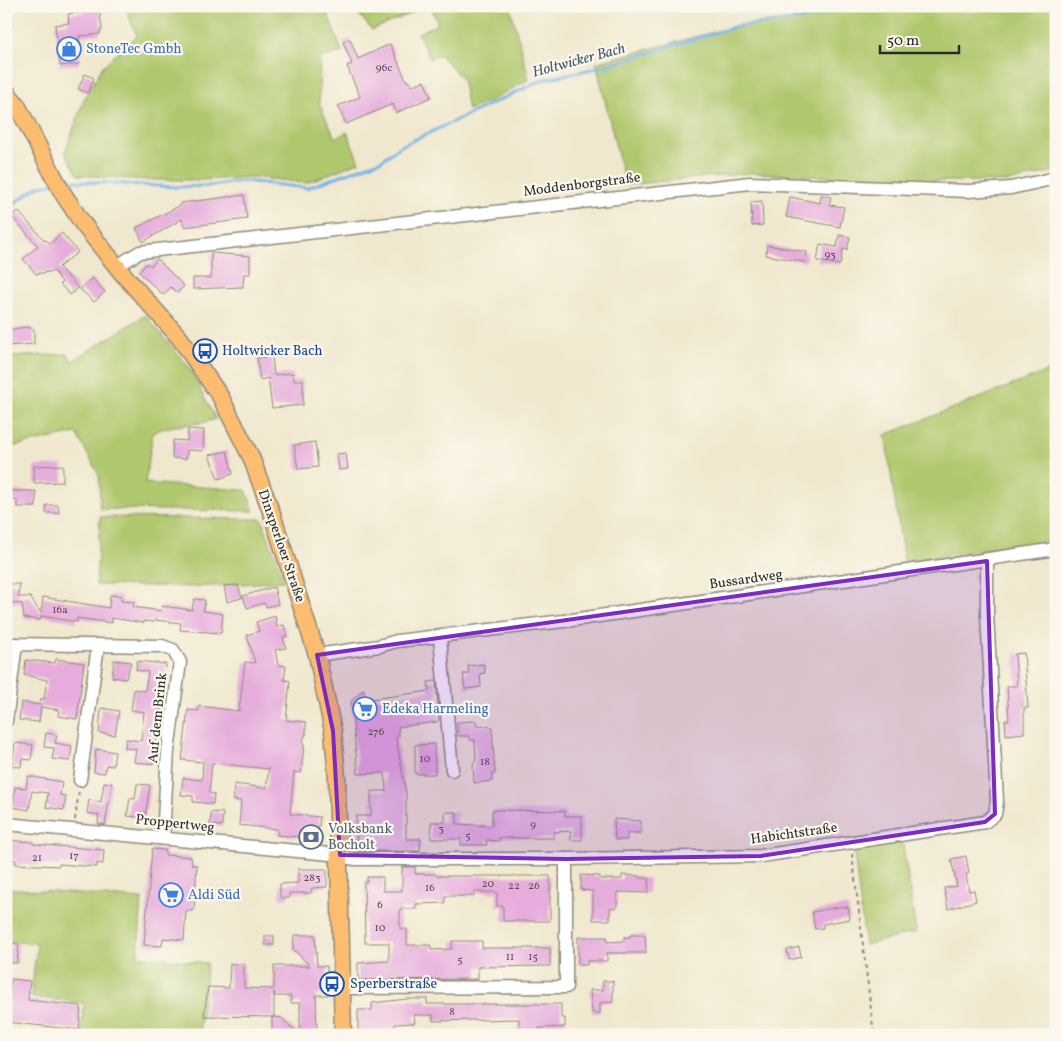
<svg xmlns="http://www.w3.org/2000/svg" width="1062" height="1041" font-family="Vollkorn,serif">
	<rect width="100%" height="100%" fill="#fbf7ec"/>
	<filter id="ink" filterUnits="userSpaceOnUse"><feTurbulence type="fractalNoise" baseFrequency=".02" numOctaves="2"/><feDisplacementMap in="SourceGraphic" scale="10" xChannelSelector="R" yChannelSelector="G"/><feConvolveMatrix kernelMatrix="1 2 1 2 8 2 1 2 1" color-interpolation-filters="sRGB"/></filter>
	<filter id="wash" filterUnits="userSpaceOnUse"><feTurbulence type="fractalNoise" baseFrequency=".0096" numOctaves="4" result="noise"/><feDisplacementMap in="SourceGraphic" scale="20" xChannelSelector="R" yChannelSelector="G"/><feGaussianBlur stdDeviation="1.12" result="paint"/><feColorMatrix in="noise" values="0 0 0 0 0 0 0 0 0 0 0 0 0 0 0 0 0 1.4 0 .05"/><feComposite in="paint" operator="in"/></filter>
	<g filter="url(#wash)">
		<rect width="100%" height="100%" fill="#f0e8ce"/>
		<g fill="#b0c86d" stroke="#6e7a4c">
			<polygon points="125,6 335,6 326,9 342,52 320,58 319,103 335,138 347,132 359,162 306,183 253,177 205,180 147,180 78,175 65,152 85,97 103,66 137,36"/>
			<polygon points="352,6 428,6 372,30"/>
			<polygon points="431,6 510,6 529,79 490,101 468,110 462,79 440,55 430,59 418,33 438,24"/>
			<polygon points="852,6 1056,6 1056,171 1008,182 883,180 751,173 625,185 596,63 740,25 803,19"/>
			<path d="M145,315L188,366L216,419C195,427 172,422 153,433L145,483L246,490L254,511L100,509L99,475L76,433L6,448V357L68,354L72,361Z"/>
			<polygon points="1056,368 1056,540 904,561 885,435"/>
			<polygon points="100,517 262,519 284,581 197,587 96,585"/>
			<polygon points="902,838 916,932 865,945 854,852 855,848"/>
			<polygon points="6,888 142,899 138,956 207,963 199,1035 81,1035 84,1003 31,997 37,944 6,941"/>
		</g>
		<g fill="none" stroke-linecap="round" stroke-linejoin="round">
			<g stroke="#70b1e5" stroke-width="3">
				<polyline points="63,182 72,181 176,187 208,186 244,181 307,188 382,160 399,147 542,80 606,66 737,26 803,19 852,6"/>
				<polyline points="6,209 39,186 52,184"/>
			</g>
		</g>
		<g id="blocks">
			<g fill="#e6acdc">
				<polygon points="85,6 99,6 102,30 100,30 100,34 79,36 81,54 78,55 79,64 60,66 55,25 69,23 68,14 85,12"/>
				<polygon points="350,39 358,59 390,44 407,82 409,81 411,86 424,81 431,97 396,113 393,104 346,124 338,106 360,97 347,66 352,64 343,42"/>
				<polygon points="85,74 94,78 88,93 78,89"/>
				<polygon points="244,195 247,219 184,227 182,219 143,242 136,228 181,205 180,203"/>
				<polygon points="821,195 831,197 829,205 844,207 840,227 786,217 790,197 820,203"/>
				<polygon points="762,201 763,225 752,226 751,202"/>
				<polygon points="18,211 45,241 46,240 50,244 62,233 78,252 59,267 78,288 70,295 60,284 62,282 54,271 36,274 23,259 38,246 11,216"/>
				<polygon points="839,235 850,237 847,250 843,249 840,265 817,261 820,244 837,247"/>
				<polygon points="767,245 807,252 805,262 766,255"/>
				<polygon points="211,253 250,256 250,274 244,274 243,287 193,289 193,278 211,278"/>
				<polygon points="157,259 184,286 177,293 171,287 163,295 139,272 147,263 151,266"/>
				<polygon points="92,278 105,292 94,302 80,289"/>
				<polygon points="27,327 34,329 34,344 7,346 6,330"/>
				<polygon points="272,356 274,375 293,373 294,381 303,379 303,405 272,408 268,378 260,380 257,358"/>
				<polygon points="188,429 204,430 203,451 187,450 186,459 172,458 173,440 187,441"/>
				<polygon points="315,442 318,467 298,469 294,445"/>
				<polygon points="227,451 233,474 218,479 209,455"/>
				<polygon points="346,453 348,469 339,470 337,454"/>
				<polygon points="63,465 63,482 34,483 34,466"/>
				<polygon points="10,491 36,491 36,507 17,507 17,500 10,500"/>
				<polygon points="46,505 58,505 59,513 46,513"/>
				<polygon points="6,584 20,584 18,597 30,597 41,613 43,597 109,608 110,595 122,596 121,601 134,602 133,607 161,611 162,606 192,610 194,599 205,600 203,611 223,614 221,633 180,630 181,623 155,620 154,622 144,621 144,623 112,618 112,623 77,618 77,622 41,616 41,620 24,618 22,604 6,602"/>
				<polygon points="238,585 242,598 227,602 224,586"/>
				<polygon points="274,587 278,604 266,607 264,603 247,608 243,596"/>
				<polygon points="275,616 277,627 284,625 287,636 283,637 286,648 275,650 278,665 286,666 284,680 290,681 286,720 306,722 306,734 302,742 304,745 301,773 294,772 290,814 320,817 318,832 310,831 310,838 277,835 278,830 276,829 239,825 241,801 233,800 234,784 266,788 269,769 212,763 209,793 214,794 213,804 193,802 193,796 181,795 183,778 202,780 203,762 182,760 188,710 198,711 199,706 239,711 245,662 255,663 247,635 259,631 256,622"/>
				<polygon points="1024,653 1028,708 1024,708 1024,733 1006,735 1005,720 1009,720 1007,686 1017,686 1015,654"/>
				<polygon points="56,659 84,663 77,719 58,716 59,710 41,707 39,722 19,720 21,702 40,705 41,699 44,699 47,680 24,675 26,660 55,663"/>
				<polygon points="114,660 131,662 126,679 112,677"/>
				<polygon points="137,661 166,664 164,695 162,694 153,764 134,762 136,749 125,748 126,739 141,741 144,712 131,710 134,689 145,691 148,672 136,670"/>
				<polygon points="484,664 485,673 480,674 481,687 465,689 463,674 469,674 468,666"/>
				<polygon points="436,681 439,719 437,722 398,727 399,736 396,737 406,794 406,839 421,839 420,851 357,851 356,816 371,816 371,791 386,791 385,773 358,774 351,701 364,689 365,700 429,691 428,682"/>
				<polygon points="101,708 119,711 115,735 99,733"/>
				<polygon points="476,721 477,726 492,727 495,774 492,774 492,781 474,783 473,764 476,760 475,740 470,740 469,736 458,736 457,722"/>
				<polygon points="46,733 57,735 55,743 72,746 70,761 52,759 54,748 44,747"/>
				<polygon points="15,743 33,745 31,760 22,759 21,767 12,766"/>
				<polygon points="434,744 435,774 415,774 415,745"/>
				<polygon points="96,749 115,752 113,766 106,765 105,773 94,772"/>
				<polygon points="28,776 62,782 60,795 66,796 64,810 46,807 48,793 32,791 29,810 12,807 15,787 26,788"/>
				<polygon points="104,782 112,783 105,825 98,824 99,815 87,813 89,800 101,802"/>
				<polygon points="137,784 150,785 145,818 127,816 130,798 135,799"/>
				<polygon points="492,810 565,811 565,816 582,816 582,840 571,840 571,831 554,832 554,838 499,838 499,841 486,840 487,845 461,845 461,839 431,839 431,822 445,822 445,812 457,812 457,824 492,826"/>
				<polygon points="211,812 223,813 222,826 210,825"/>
				<polygon points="614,819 641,821 641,833 627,833 627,840 615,840"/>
				<polygon points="6,840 33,842 33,844 104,850 103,864 97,863 97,867 59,864 59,866 15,864 16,860 6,859"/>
				<polygon points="152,849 165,850 165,855 191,857 192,865 197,865 194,910 186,911 184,940 163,938 162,946 144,945"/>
				<polygon points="966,856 969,873 966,874 969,891 974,890 976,901 948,909 944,888 957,886 951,859"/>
				<polygon points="402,867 415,867 415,874 434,874 438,876 550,876 550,921 503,921 503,906 497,906 497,892 474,892 474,896 445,896 445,903 416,904 416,909 400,909 400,929 407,929 407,945 431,945 431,950 452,949 452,941 482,941 482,948 550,948 550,966 478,967 478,979 358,980 358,963 389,961 389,943 365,943 364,882 367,882 367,877 383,877 383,891 402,891"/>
				<polygon points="298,869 327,869 327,887 312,888 311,893 289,893 289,898 280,898 280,884 298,883"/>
				<polygon points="581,875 600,876 600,879 622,879 622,875 640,876 640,878 649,878 648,893 617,892 617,908 610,908 610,920 593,920 593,891 581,890"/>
				<polygon points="839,907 848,907 850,919 823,924 823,928 815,929 812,912"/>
				<polygon points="294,935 315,935 317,966 327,966 328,995 316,995 317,1035 300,1035 300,1003 291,1003 291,996 274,996 274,992 274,1017 204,1016 208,987 229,988 230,964 244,964 244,988 274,989 274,966 310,966 293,949"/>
				<polygon points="630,935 645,935 646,953 607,953 607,961 587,961 587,965 578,965 578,937 607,937 607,942 624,941 624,937 630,937"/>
				<rect x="265" y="936" width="9" height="9"/>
				<polygon points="11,943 19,944 17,963 6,963 6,947 11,947"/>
				<polygon points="799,947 801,957 789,960 787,950"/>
				<polygon points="11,979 30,981 28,1000 81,1006 79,1030 6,1022"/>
				<polygon points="603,981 613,981 613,1002 600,1003 600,1013 592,1013 590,990 603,990"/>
				<polygon points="407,999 427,999 427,1004 561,1004 561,1018 565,1018 565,1027 539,1028 539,1034 519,1032 519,1019 433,1021 433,1015 414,1015 415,1023 395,1024 395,1035 358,1035 358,1010 372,1010 372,1003"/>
				<polygon points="272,1017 281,1018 300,1035 272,1035"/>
			</g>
		</g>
	</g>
	<g filter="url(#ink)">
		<use href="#blocks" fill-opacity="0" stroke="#8e8a7c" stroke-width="1"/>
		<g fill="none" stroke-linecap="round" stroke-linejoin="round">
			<g stroke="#8e8a7c" stroke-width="15">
				<g id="minor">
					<polyline points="117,266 140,252 750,183 969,191 1011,188 1056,178"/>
					<polyline points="440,637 452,770"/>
					<polyline points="6,644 162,646 173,650 180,662 168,751 163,837"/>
					<polyline points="317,655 379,646 397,641 572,620 1056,549"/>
					<polyline points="6,721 16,644"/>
					<polyline points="80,780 98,645"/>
					<polyline points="6,824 330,854 354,859 566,859 761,856 985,822 995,814 997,801 987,614 987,561"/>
					<polyline points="342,988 566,987 566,859"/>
				</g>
			</g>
			<g stroke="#8e8a7c" stroke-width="19">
				<polyline id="major" points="6,91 17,105 62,192 83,224 122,273 179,337 220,396 251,457 272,514 317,655 333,731 337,778 343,1035"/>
			</g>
			<g stroke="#8e8a7c" stroke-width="2" stroke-dasharray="4 4" stroke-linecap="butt">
				<polyline points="6,41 11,28 12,6"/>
				<polyline points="6,74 10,78"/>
				<polyline points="75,820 79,790"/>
				<polyline points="852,854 874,1035"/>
			</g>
			<use href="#minor" stroke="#fff" stroke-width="12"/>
			<use href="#major" stroke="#fcbd6f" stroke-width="16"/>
		</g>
	</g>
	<path fill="#7b2cbf" fill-opacity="0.2" stroke="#7b2cbf" stroke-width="4" stroke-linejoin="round" d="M987,561L995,814L985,822L761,856L566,859L340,855L333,731L317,655Z"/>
	<defs>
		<g id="shop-ring" transform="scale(1.25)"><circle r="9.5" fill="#fbf7ec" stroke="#3f7fe0" stroke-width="1.5"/><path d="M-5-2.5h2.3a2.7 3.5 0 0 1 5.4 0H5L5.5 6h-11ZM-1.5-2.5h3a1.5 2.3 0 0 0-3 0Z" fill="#3f7fe0"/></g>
		<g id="bus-ring" transform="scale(1.25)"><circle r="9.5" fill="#fbf7ec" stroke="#1a4fb4" stroke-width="1.5"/><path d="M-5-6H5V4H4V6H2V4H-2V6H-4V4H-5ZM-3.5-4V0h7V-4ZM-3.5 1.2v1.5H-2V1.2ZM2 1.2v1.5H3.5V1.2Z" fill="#1a4fb4"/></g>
		<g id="supermarket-ring" transform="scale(1.25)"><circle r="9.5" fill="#fbf7ec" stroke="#3f7fe0" stroke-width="1.5"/><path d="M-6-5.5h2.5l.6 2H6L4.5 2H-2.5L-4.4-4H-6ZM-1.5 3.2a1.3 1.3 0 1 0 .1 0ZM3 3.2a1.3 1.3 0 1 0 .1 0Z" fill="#3f7fe0"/></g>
		<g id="bank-ring" transform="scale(1.25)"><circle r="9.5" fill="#fbf7ec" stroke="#5c6f8a" stroke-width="1.5"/><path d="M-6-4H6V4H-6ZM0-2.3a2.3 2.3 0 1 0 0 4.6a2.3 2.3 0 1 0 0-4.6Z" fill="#5c6f8a"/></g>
	</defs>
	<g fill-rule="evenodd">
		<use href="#shop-ring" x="69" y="49"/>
		<use href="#bus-ring" x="205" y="351"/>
		<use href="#supermarket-ring" x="365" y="709"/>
		<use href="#bank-ring" x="311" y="837"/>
		<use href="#supermarket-ring" x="171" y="895"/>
		<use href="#bus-ring" x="332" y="984"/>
	</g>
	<g text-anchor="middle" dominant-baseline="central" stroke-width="4.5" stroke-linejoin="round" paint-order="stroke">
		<g font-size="11" fill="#5a4b57">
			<text x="384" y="68">96c</text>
			<text x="830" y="255">93</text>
			<text x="60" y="610">16a</text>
			<text x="376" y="732">276</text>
			<text x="425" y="759">10</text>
			<text x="485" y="762">18</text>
			<text x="533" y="825">9</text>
			<text x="441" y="829">3</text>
			<text x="468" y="836">5</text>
			<text x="74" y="856">17</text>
			<text x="37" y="858">21</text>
			<text x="312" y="878">283</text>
			<text x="488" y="884">20</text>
			<text x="514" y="886">22</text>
			<text x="534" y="886">26</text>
			<text x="430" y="888">16</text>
			<text x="380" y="905">6</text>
			<text x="380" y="928">10</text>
			<text x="510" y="957">11</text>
			<text x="533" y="957">15</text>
			<text x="460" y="960">5</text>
			<text x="452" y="1012">8</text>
		</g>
		<g font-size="14" fill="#366cbe" stroke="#fbf7ec" text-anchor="start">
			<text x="86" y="49">StoneTec Gmbh</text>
			<text x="382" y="709">Edeka Harmeling</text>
			<text x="188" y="895">Aldi Süd</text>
		</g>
		<g font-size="14" fill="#2b2b2b" stroke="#fbf7ec">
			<text transform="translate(582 185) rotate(-7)">Moddenborgstraße</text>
			<text transform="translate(281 546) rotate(71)">Dinxperloer Straße</text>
			<text transform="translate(746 580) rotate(-8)">Bussardweg</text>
			<text transform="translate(158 718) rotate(-84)">Auf dem Brink</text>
			<text transform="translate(175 824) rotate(6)">Proppertweg</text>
			<text transform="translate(794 834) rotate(-8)">Habichtstraße</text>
		</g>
		<g font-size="14" fill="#164399" stroke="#fbf7ec" text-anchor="start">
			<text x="222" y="351">Holtwicker Bach</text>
			<text x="350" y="984">Sperberstraße</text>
		</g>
		<g font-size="14" fill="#4e5e75" stroke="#fbf7ec" text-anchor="start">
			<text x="328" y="829">Volksbank<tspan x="328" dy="16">Bocholt</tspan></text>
		</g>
		<g font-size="15" font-style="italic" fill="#435a6c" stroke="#fbf7ec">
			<text transform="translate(579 61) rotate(-15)">Holtwicker Bach</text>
		</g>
	</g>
	<rect width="1062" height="1041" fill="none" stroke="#fbf7ec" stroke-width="25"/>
	<path d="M880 45v8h79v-8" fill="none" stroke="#2b2b2b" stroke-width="2.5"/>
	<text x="887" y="45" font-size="15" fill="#2b2b2b" stroke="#fbf7ec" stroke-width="4" paint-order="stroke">50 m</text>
</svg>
